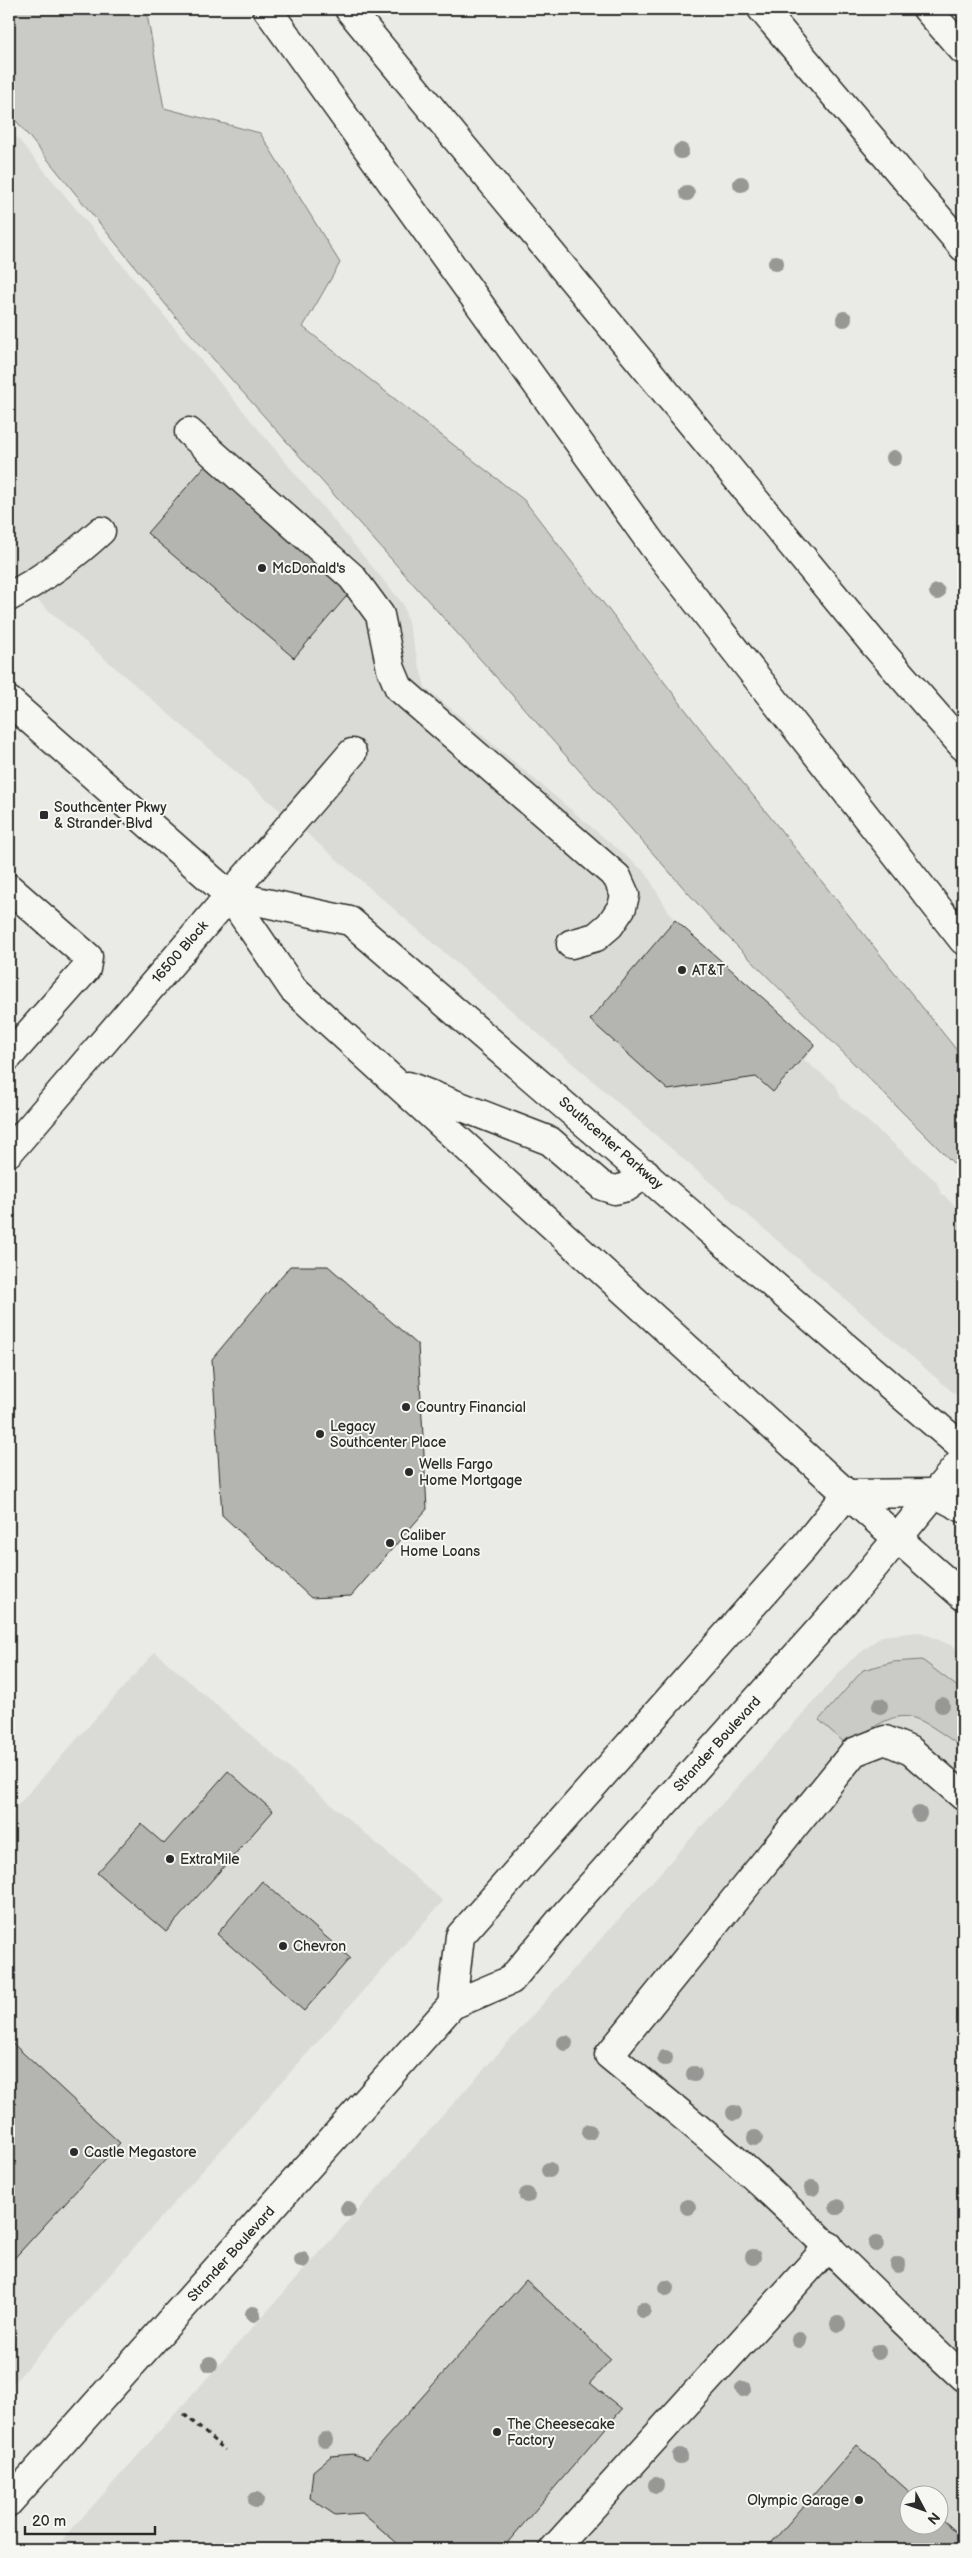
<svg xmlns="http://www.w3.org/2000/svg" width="972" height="2558" font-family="'Balsamiq Sans',sans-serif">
	<rect width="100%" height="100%" fill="#eaeae6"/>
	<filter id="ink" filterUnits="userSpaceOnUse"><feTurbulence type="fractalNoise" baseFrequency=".02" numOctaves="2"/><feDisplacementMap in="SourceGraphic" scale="10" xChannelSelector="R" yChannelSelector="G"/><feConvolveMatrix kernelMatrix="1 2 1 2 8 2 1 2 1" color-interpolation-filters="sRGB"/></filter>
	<g filter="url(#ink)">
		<g fill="#dadad6" fill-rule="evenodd">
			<polygon points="9,128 403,604 425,687 646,873 671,916 815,1045 804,1060 836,1085 841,1098 936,1181 941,1193 963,1213 963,1401 9,576"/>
			<path d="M920,1632L953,1646L963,1655V2549H54L850,1661L882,1636ZM910,2496H940V2526H910Z"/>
			<polygon points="155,1652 443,1901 9,2388 9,1815"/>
		</g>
		<g fill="#cacac7" stroke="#7a7a79">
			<polygon points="9,9 146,9 164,108 260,133 340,263 303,327 524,500 715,748 963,1058 963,1173 721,930 175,316 9,112"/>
			<path d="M922,1660L963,1691V1748C907,1709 905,1704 847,1745L819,1720L863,1670L893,1662Z"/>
		</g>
		<g fill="#b4b4b1" stroke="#2b2b2b">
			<polygon points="205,466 351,591 294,658 147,533"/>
			<polygon points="675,920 815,1044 773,1092 756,1077 668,1090 590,1020"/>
			<polygon points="290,1266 328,1266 418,1345 427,1509 351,1596 311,1598 222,1515 212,1359"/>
			<polygon points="228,1771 273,1811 166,1932 97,1873 141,1824 164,1844"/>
			<polygon points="262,1881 350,1958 304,2011 217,1934"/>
			<polygon points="9,2040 120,2143 9,2264"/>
			<polygon points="526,2280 611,2359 590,2383 622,2409 502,2549 404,2549 362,2513 335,2515 310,2498 313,2471 331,2456 353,2454 367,2459"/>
			<polygon points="857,2445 914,2496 910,2496 910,2526 940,2526 940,2517 963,2538 963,2549 766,2549"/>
		</g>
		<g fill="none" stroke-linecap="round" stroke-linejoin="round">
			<g stroke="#2b2b2b" stroke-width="31">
				<g id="minor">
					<polyline points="189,432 352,577 380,615 391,669 399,688 617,877 625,895 622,907 610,925 596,937 571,944"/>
					<path d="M9,597C44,578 72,558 101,531"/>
					<polyline points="9,888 88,957 86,969 9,1056"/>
					<polyline points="9,1152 352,753"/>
					<path d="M963,1796L911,1751L885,1740L854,1752L609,2055C661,2098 714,2139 763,2185C831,2248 895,2315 963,2377"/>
					<polyline points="554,2549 829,2246"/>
				</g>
			</g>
			<g stroke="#2b2b2b" stroke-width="31">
				<g id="major">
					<polyline points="9,701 229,895 293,989 847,1494 963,1596"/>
					<polyline points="229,895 350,921 963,1448"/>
					<polyline points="408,1086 550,1141 602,1186 615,1190 627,1187 646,1173"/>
					<polyline points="847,1494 934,1493 963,1508"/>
					<polyline points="452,2005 460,1936 804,1547 847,1494"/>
					<polyline points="9,2502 452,2005 511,1980 569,1910 854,1591 963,1459"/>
				</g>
			</g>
			<g stroke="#2b2b2b" stroke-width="31">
				<g id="highway">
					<polyline points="267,9 654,547 963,940"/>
					<polyline points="349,9 874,644 963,746"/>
					<polyline points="762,9 963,247"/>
					<polyline points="927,9 963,50"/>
				</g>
			</g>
			<polyline stroke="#2b2b2b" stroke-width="3" stroke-dasharray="5 4" stroke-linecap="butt" points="184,2414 225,2450"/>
			<use href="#minor" stroke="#f6f6f2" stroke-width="28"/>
			<use href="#major" stroke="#f6f6f2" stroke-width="28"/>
			<use href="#highway" stroke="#f6f6f2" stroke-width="28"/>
		</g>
		<g fill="#979795">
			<circle cx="681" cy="151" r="8"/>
			<circle cx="741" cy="184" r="8"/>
			<circle cx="687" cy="193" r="8"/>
			<circle cx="776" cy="263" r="8"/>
			<circle cx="844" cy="319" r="8"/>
			<circle cx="894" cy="458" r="8"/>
			<circle cx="937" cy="592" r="8"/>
			<circle cx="942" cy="1705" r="8"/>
			<circle cx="880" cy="1706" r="8"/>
			<circle cx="919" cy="1814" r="8"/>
			<circle cx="565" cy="2043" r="8"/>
			<circle cx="665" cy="2058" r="8"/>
			<circle cx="694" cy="2074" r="8"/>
			<circle cx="734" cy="2113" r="8"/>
			<circle cx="589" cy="2132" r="8"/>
			<circle cx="755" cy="2138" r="8"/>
			<circle cx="549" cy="2170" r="8"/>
			<circle cx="812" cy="2188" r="8"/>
			<circle cx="527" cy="2195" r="8"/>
			<circle cx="688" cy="2207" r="8"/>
			<circle cx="837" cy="2207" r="8"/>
			<circle cx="348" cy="2209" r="8"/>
			<circle cx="876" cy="2244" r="8"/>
			<circle cx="753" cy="2257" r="8"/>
			<circle cx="302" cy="2260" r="8"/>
			<circle cx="898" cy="2265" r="8"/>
			<circle cx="666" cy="2288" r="8"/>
			<circle cx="643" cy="2310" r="8"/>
			<circle cx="253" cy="2314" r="8"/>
			<circle cx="838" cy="2324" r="8"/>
			<circle cx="799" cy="2340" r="8"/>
			<circle cx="878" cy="2352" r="8"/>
			<circle cx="210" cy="2364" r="8"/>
			<circle cx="743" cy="2389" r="8"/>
			<circle cx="325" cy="2440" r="8"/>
			<circle cx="680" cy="2456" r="8"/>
			<circle cx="656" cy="2485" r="8"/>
			<circle cx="256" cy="2500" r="8"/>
		</g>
	</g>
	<g fill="#2b2b2b" stroke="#f6f6f2" stroke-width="2">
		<circle cx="262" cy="568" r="5"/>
		<rect x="39" y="810" width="10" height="10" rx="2.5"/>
		<circle cx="682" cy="970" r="5"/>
		<circle cx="406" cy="1407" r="5"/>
		<circle cx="320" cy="1434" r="5"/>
		<circle cx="409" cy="1472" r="5"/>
		<circle cx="390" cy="1543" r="5"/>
		<circle cx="170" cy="1859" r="5"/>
		<circle cx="283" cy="1946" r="5"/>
		<circle cx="74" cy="2152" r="5"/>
		<circle cx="497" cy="2432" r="5"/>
		<circle cx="859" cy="2500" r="5"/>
	</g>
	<g text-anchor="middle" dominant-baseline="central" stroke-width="4" stroke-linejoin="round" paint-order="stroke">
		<g font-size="14" fill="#2b2b2b" stroke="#f6f6f2" text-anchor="start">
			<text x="272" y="568">McDonald's</text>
			<text x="54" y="807">Southcenter Pkwy<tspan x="54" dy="16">&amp; Strander Blvd</tspan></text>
			<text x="692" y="970">AT&amp;T</text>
			<text x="416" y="1407">Country Financial</text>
			<text x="330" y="1426">Legacy<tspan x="330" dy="16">Southcenter Place</tspan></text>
			<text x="419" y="1464">Wells Fargo<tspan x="419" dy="16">Home Mortgage</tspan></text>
			<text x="400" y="1535">Caliber<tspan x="400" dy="16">Home Loans</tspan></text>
			<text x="180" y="1859">ExtraMile</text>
			<text x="293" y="1946">Chevron</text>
			<text x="84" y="2152">Castle Megastore</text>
			<text x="507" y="2424">The Cheesecake<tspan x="507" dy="16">Factory</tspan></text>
			<text x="849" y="2500" text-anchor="end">Olympic Garage</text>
		</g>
		<g font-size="14" fill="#2b2b2b" stroke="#f6f6f2">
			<text transform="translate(180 952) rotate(-49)">16500 Block</text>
			<text transform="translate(611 1143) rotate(41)">Southcenter Parkway</text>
			<text transform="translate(717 1744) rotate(-48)">Strander Boulevard</text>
			<text transform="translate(231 2254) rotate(-48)">Strander Boulevard</text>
		</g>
	</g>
	<rect width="972" height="2558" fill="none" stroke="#f6f6f2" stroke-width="30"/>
	<rect x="15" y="15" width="942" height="2528" fill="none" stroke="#2b2b2b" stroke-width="2" filter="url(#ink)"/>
	<g transform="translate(924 2510) rotate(131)"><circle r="24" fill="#f6f6f2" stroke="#a5a5a2"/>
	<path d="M0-4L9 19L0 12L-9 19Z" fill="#2b2b2b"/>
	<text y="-8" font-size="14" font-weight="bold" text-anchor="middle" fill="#2b2b2b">N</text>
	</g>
	<path d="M25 2526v8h130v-8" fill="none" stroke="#2b2b2b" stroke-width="2.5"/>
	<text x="32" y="2526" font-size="15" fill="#2b2b2b" stroke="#f6f6f2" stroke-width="4" paint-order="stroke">20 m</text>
</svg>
